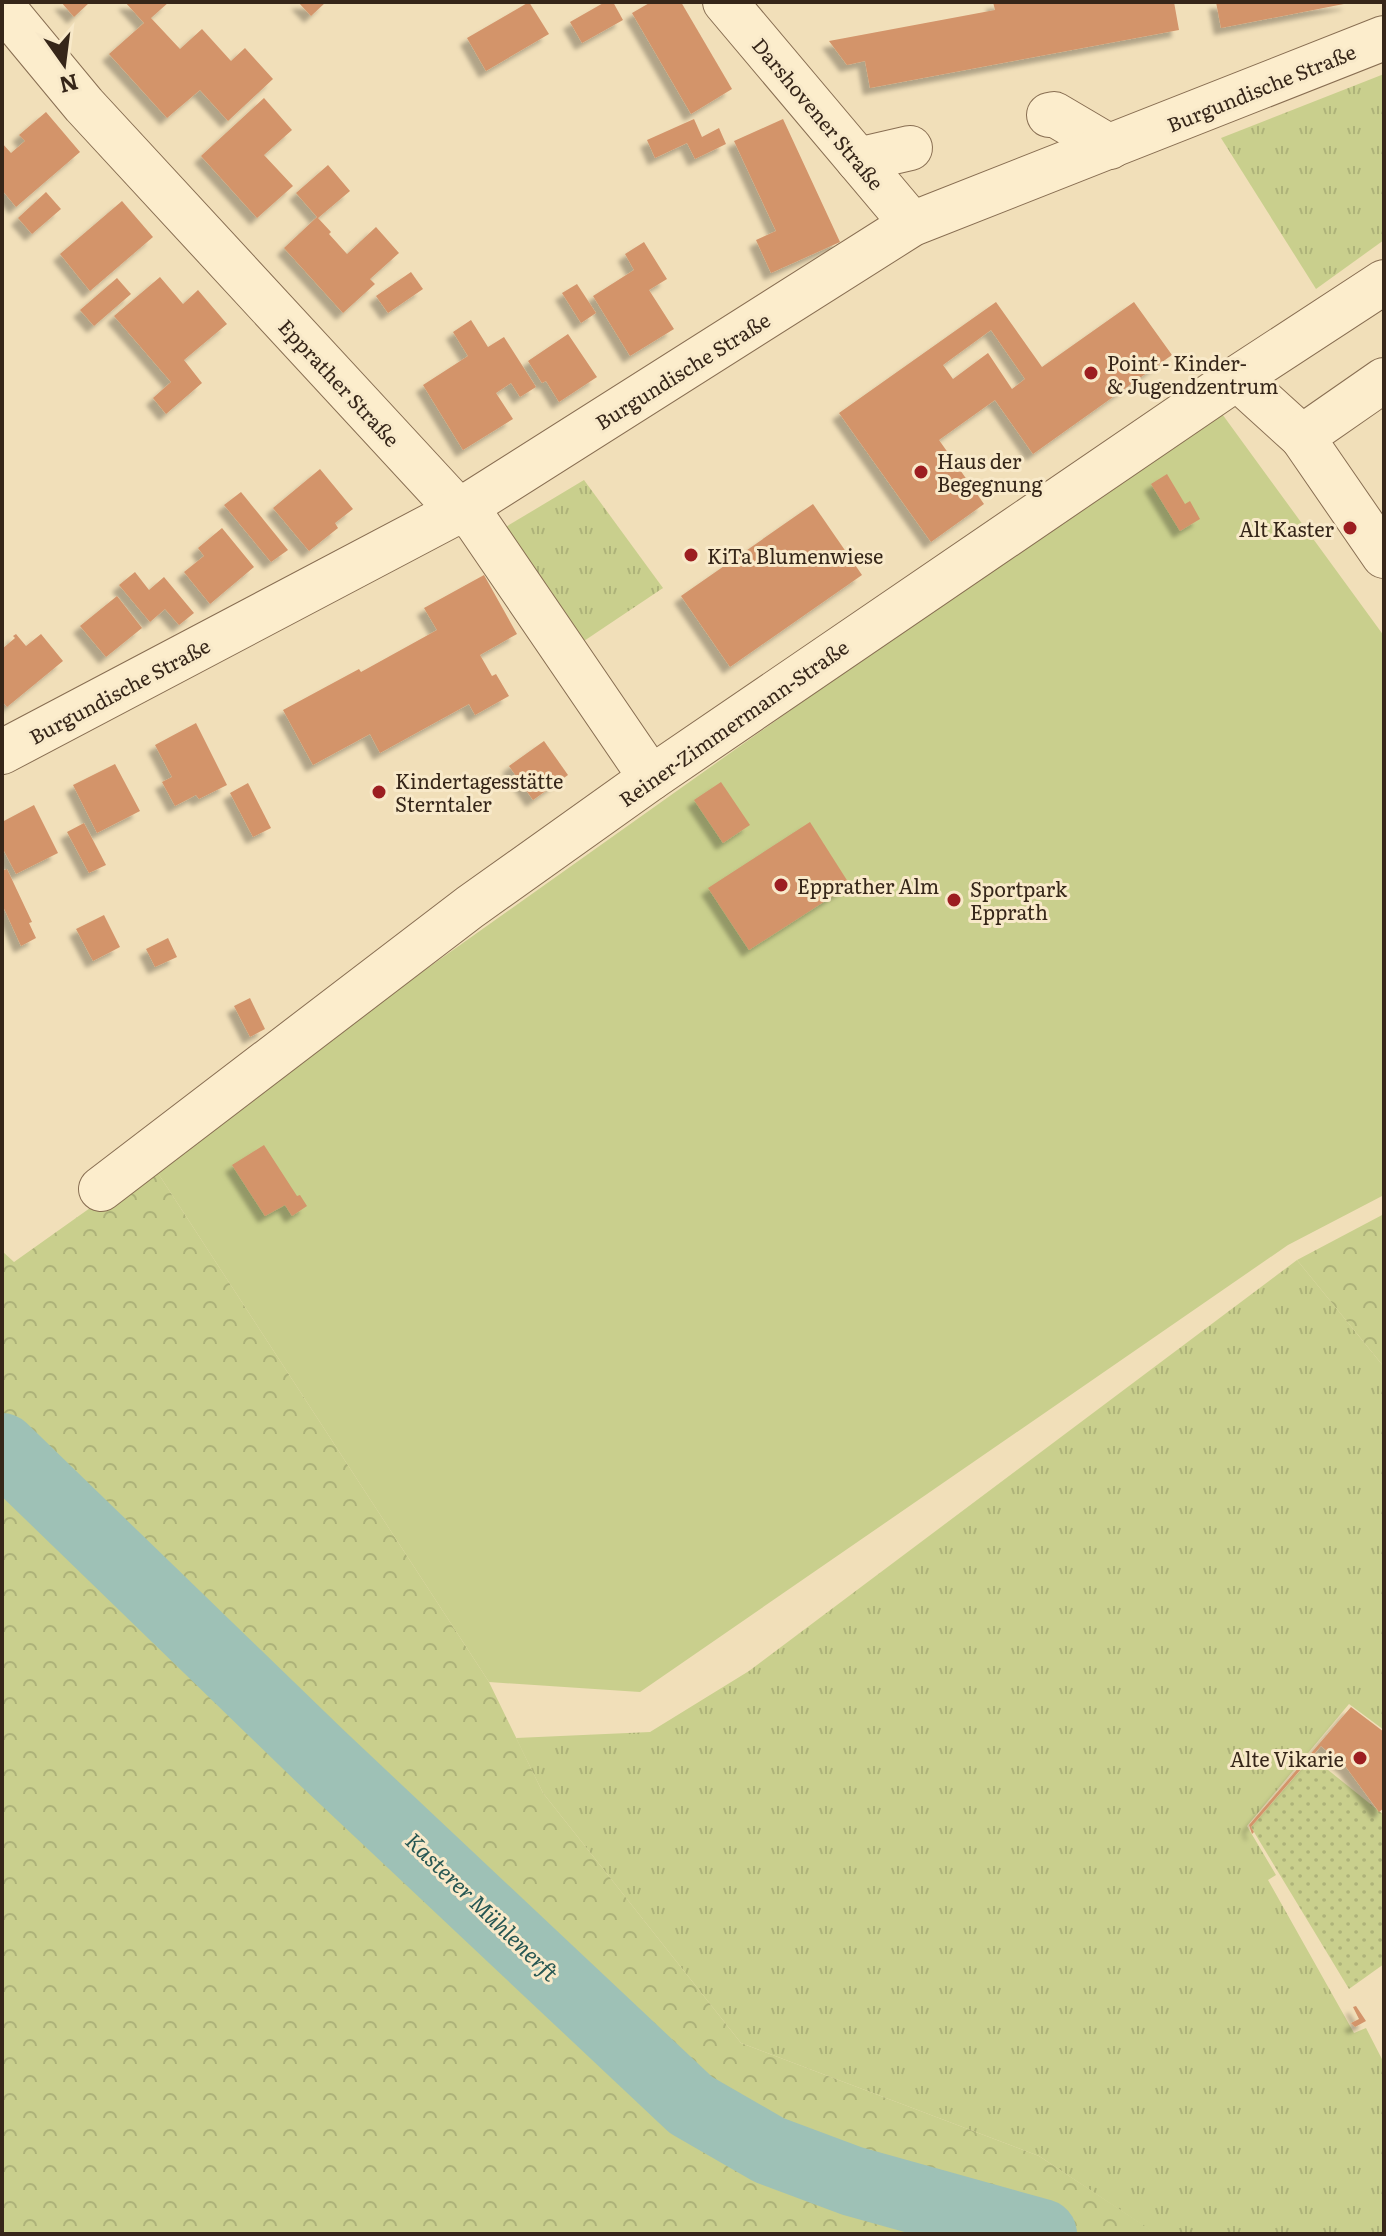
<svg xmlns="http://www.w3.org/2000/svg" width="1386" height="2236" font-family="Literata,serif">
	<defs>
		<pattern id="grass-tufts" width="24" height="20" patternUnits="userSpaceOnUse" patternTransform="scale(2)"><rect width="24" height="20" fill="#c9cf8d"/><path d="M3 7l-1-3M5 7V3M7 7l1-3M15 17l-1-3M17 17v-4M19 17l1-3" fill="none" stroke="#adb279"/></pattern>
		<pattern id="forest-crowns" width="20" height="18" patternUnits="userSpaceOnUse" patternTransform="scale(2)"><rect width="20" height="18" fill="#c9cf8d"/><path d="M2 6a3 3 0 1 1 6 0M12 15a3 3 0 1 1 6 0" fill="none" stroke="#adb279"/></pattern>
		<pattern id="garden-dots" width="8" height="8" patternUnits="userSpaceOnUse" patternTransform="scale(2)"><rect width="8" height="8" fill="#c9cf8d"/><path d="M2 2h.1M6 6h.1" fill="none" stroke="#adb279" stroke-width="1.8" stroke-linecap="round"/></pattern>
		<filter id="shadow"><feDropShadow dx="-7" dy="7" stdDeviation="2" flood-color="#0004"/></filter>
	</defs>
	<rect width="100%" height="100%" fill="#f1dfb9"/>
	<g fill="url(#grass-tufts)">
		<polygon points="1384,74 1384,240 1316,289 1221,138"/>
		<polygon points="584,480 663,588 578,645 499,531"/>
		<polygon points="1297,1260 1384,1367 1384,1730 1349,1704 1247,1826 1276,1875 1268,1880 1354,2033 1366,2028 1384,2063 1384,2234 1156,2234 1039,2156 741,2043 543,1793 516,1738 650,1732 749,1671"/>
	</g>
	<g fill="url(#forest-crowns)">
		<polygon points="152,1164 489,1682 543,1793 741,2043 1039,2156 1157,2234 2,2234 2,1251 14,1262"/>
		<polygon points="1384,1214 1384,1367 1297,1260"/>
	</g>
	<polygon fill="url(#garden-dots)" points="1312,1757 1384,1815 1384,1964 1349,1989 1251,1827"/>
	<polygon fill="#c9cf8d" points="1217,407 1384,636 1384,1195 1288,1245 640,1692 489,1682 152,1164"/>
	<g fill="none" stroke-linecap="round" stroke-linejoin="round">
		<polyline stroke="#9ec1b6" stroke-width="70" points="2,1448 319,1755 691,2105 769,2150 852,2181 1042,2234"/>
	</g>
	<g fill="#d3946b" fill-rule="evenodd" filter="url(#shadow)">
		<polygon points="61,2 90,2 74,17"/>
		<polygon points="125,2 169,2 151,18 180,49 202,29 231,61 245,48 273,79 228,121 200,90 167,118 109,54 144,23"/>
		<polygon points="298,2 326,2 311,16"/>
		<polygon points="529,2 549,34 486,71 467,38"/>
		<polygon points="605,2 613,2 623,20 582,43 570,22"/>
		<polygon points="651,2 681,2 732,89 691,114 632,13"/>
		<polygon points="993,2 1174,2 1179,30 870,88 865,61 847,65 829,41 995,10"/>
		<polygon points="1216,2 1349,2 1349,3 1221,28"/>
		<polygon points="264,98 292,130 264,155 293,186 257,218 201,156"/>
		<polygon points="46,112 80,152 16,207 2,190 2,143 11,153 25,141 19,135"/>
		<polygon points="694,119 702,137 719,128 726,144 695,159 687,143 655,158 647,140"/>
		<polygon points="783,119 840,242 771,273 756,240 776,231 734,141"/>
		<polygon points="328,165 350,191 318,218 331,232 329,234 347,254 376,227 399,253 370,279 375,284 343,313 284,248 317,217 296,193"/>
		<polygon points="46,192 61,209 32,234 18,218"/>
		<polygon points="122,201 153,237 90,291 60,254"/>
		<polygon points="644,242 667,279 649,290 674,329 630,356 593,296 634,270 625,254"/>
		<polygon points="411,272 423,289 388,313 376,296"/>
		<polygon points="160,277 183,304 198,290 227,324 184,360 202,383 166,414 153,398 171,382 114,316"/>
		<polygon points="117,278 131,294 94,326 80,310"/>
		<polygon points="577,284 596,313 581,323 562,293"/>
		<path d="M996,302L1042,367L1134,302L1172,355L1033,454L995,400L939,440L984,504L931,542L839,413ZM991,330L1025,379L1012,389L988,353L953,379L943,365Z"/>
		<polygon points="471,320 488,347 504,337 536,387 520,397 511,383 496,393 513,419 463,450 423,385 468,356 453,332"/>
		<polygon points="568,334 597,377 559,402 546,381 542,383 528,361"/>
		<polygon points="320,469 353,509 335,523 338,528 309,551 273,508"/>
		<polygon points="1167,474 1185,504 1190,501 1200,519 1180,531 1151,484"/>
		<polygon points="241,492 288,550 271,562 224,505"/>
		<polygon points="813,504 862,575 730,667 681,596"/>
		<polygon points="222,528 254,567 210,604 184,572 204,556 198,548"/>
		<polygon points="135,572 149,590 164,577 194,613 179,625 165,609 150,622 119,585"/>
		<polygon points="484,575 517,634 480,655 492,676 496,674 509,696 475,715 469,704 380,753 370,734 313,765 283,710 359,669 361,672 437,630 424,608"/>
		<polygon points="117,596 142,628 106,657 80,626"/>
		<polygon points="16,634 26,646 41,634 63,661 7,707 2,701 2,649 15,638 13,636"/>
		<polygon points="196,723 227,785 199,799 196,795 175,806 162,782 172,777 155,745"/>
		<polygon points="544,741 568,775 533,800 509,766"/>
		<polygon points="115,764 140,811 97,833 73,785"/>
		<polygon points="721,782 750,825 723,843 694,800"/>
		<polygon points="248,783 271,828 253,837 230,793"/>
		<polygon points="34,805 58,853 16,874 2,847 2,822"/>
		<polygon points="810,822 850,885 749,950 708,888"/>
		<polygon points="84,823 106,865 89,873 67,832"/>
		<polygon points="7,869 32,922 29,923 36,938 21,946 2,904 2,871"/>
		<polygon points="104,915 120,947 93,961 76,929"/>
		<polygon points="168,938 177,957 155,967 146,949"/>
		<polygon points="250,998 265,1029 250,1037 234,1006"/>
		<polygon points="264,1145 297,1196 300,1195 307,1206 292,1216 285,1205 265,1216 232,1165"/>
		<polygon points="1351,1707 1384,1732 1384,1808 1379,1812 1346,1767 1321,1746 1251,1827 1254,1832 1252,1834 1249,1825"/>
		<polygon points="1356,2006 1366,2021 1355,2027 1351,2023 1359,2019 1353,2007"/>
	</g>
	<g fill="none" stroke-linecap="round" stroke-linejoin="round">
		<g stroke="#886e52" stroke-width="46">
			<g id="minor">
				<polyline points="725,2 912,224"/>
				<polyline points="2,6 84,105 459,511 475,520 651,778"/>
				<polyline points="1049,115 1054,114 1110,147"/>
				<polyline points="858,160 910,148"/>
				<polyline points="1237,378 1302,437"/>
				<polyline points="1384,380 1302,437 1384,556"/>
				<polyline points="2,752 459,511 912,224 1384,38"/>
				<polyline points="101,1189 470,907 651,778 1237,378 1384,282"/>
			</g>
		</g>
		<use href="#minor" stroke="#fcedcc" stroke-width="44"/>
	</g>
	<g fill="#9c1e21" stroke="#f8e9c9" stroke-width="3">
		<circle cx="1091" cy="373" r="8"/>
		<circle cx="921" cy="472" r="8"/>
		<circle cx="1350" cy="528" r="8"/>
		<circle cx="691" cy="555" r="8"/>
		<circle cx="379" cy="792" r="8"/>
		<circle cx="781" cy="885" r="8"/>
		<circle cx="954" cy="900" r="8"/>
		<circle cx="1360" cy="1758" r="8"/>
	</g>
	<g text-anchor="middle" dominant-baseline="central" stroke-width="6" stroke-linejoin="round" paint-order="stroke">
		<g font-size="20" fill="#362619" stroke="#f8e9c9">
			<text transform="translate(1261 87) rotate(-22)">Burgundische Straße</text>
			<text transform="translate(819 113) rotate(50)">Darshovener Straße</text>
			<text transform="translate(682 370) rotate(-32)">Burgundische Straße</text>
			<text transform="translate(340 382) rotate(47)">Epprather Straße</text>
			<text transform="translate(119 690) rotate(-28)">Burgundische Straße</text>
			<text transform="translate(733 722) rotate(-35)">Reiner-Zimmermann-Straße</text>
		</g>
		<g font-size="20" fill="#362619" stroke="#f8e9c9" text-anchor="start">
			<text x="1107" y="362">Point - Kinder-<tspan x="1107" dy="23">&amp; Jugendzentrum</tspan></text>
			<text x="937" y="460">Haus der<tspan x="937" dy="23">Begegnung</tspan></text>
			<text x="1334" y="528" text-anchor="end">Alt Kaster</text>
			<text x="707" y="555">KiTa Blumenwiese</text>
			<text x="395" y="780">Kindertagesstätte<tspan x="395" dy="23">Sterntaler</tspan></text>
			<text x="797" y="885">Epprather Alm</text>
			<text x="970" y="888">Sportpark<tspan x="970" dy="23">Epprath</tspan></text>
			<text x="1344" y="1758" text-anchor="end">Alte Vikarie</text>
		</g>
		<g font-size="22" font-style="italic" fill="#275753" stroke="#f8e9c9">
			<text transform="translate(483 1906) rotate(44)">Kasterer Mühlenerft</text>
		</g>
	</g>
	<rect width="1386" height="2236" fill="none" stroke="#362619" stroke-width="8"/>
	<g transform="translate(64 64) rotate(166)" stroke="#f8e9c9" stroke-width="6" paint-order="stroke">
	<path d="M0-6L14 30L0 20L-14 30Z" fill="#362619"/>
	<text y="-12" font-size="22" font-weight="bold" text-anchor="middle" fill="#362619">N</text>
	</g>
</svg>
